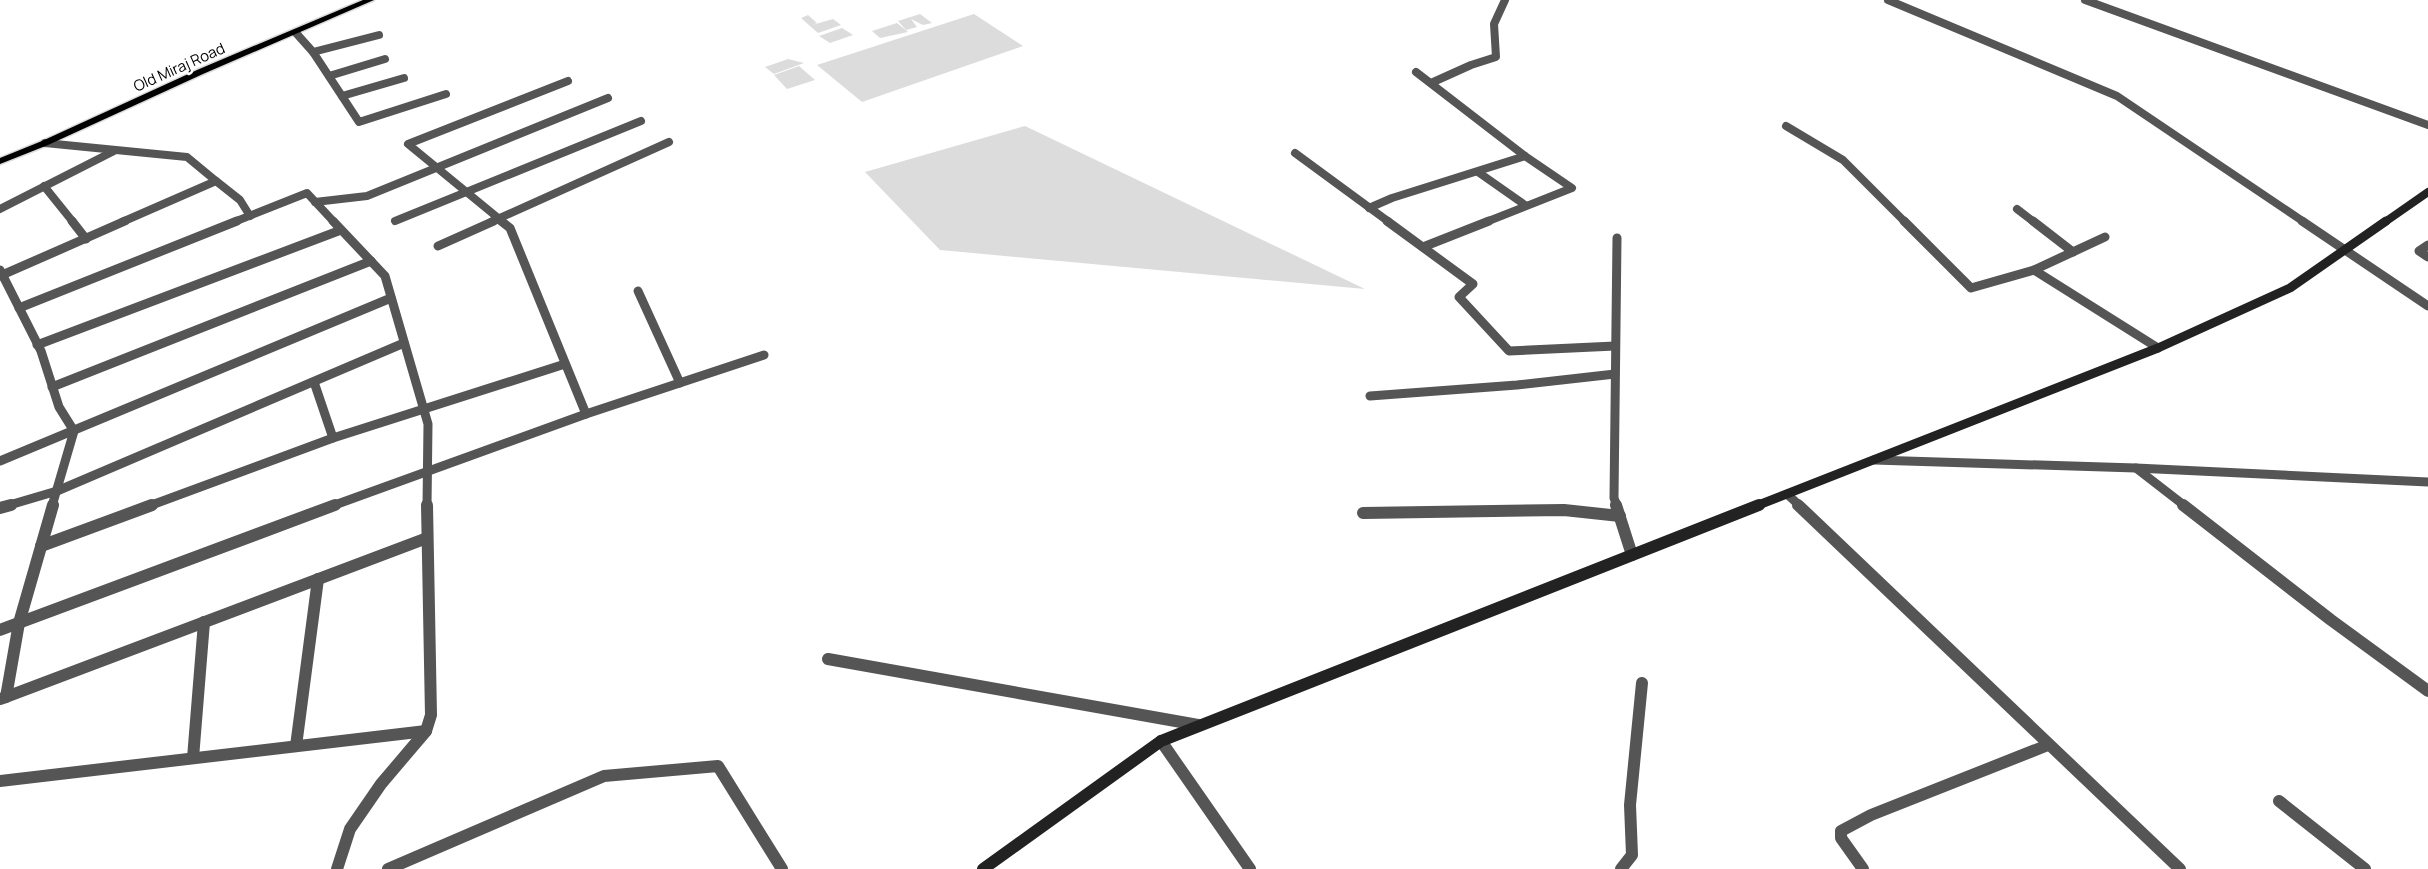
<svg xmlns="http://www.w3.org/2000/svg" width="2428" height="869" font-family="Manrope,sans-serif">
	<rect width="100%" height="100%" fill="#fff"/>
	<g fill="#dcdcdc">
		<polygon points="920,14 932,23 923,25 911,19 917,27 906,30 898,21"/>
		<polygon points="974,14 1023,46 862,102 817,65"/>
		<polygon points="808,15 817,23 812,25 833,19 841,25 818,33 801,18"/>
		<polygon points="897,23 908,32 880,38 872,31"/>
		<polygon points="842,28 853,35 830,43 819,36"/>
		<polygon points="788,59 804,63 774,74 765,67"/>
		<polygon points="799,66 815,80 787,89 774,75"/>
		<polygon points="1025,126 1365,289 940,250 865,172"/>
	</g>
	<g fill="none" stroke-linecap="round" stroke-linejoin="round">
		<g stroke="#dbdbdb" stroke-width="3">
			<polygon id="primary" points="363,0 374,0 203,74 48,145 0,164 0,158 42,141 197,70"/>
		</g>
		<g stroke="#555" stroke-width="8">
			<polyline points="1888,0 2117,96 2304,222"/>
			<polyline points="2085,0 2428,125"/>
			<polyline points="296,33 313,52 359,122 446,94"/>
			<polyline points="313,52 379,35"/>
			<polyline points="1416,72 1525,156 1572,188 1486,222"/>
			<polyline points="329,76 385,59"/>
			<polyline points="1431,83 1471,65 1496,57 1494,24 1505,0"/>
			<polyline points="342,96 404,78"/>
			<polyline points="1786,126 1843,160 1905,222"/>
			<polyline points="45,143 187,157 216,181 122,222"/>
			<polyline points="1295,153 1389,222"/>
			<polyline points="1478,172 1525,205"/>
			<polyline points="216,181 240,200 250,216"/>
			<polyline points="44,186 73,222"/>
			<polyline points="315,202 367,196 608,98"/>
			<polyline points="1369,208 1392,198 1525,156"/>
			<polyline points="0,209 114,151"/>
			<polyline points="2017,209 2034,222"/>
			<polyline points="395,221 641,121"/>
			<polyline points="234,222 307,193 334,222"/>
			<polyline points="491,222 669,142"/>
			<polyline points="503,222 408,144 568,81"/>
		</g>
		<g stroke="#555" stroke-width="9">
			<polyline points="72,221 86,239"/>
			<polyline points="333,221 385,276 428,424 427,506"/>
			<polyline points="1387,221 1473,284 1459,297 1509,351 1615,346"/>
			<polyline points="1904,221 1971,288 2034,270 2158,348"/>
			<polyline points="2033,221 2073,252"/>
			<polyline points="2302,221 2428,306"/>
			<polyline points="2428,245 2419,251 2428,257"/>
			<polyline points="438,246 494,221"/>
			<polyline points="1423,247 1489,221"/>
			<polyline points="0,270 41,351 59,407 74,431 52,506"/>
			<polyline points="2034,270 2105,237"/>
			<polyline points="0,276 125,221"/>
			<polyline points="638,291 680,383"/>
			<polyline points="19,308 237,221"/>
			<polyline points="37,345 341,230"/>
			<polyline points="314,382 333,438"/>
			<polyline points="52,387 371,261"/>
			<polyline points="1370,396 1517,385 1615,374"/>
			<polyline points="586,414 764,355"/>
			<polyline points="1874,460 2136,468 2428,482"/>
			<polyline points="0,461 391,298"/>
			<polyline points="2136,468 2185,506"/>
			<polyline points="1787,494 1800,506"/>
			<polyline points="6,506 57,491 404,343"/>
			<polyline points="149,506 333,438 565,364"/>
			<polyline points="332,506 586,414 510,228 501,221"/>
			<polyline points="1617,506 1614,498 1617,238"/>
		</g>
		<g stroke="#555" stroke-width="12">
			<polyline points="1616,505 1632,555"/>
			<polyline points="1798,505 2180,869"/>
			<polyline points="2183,505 2331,620 2428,691"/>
			<polyline points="0,508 11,505"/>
			<polyline points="1363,513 1564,510 1620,516"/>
			<polyline points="41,546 152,505"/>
			<polyline points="0,630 335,505"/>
			<polyline points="828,659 1198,725"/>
			<polyline points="6,697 427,538"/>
			<polyline points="0,699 6,697 19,623 53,505"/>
			<polyline points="1161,741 1250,869"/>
			<polyline points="296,746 318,579"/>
			<polyline points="193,758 204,622"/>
			<polyline points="0,781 426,731"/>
			<polyline points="2279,801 2365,869"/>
			<polyline points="337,869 350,829 381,784 426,731 431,715 427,505"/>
			<polyline points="388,869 604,776 718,766 782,869"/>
			<polyline points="1621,869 1632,855 1630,805 1642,683"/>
			<polyline points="1863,869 1841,838 1841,831 1871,815 2048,745"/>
		</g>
		<polyline stroke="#222" stroke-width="8" points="2385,222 2428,192"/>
		<polyline stroke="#222" stroke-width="9" points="1756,506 2158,348 2290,288 2386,221"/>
		<polyline stroke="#222" stroke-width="12" points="983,869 1161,741 1759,505"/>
		<use href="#primary" fill="#000" fill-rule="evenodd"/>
	</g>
	<g text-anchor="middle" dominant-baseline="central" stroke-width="5" stroke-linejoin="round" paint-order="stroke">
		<g font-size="15" fill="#000" stroke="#fff">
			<text transform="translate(179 67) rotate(-24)">Old Miraj Road</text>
		</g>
	</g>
</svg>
